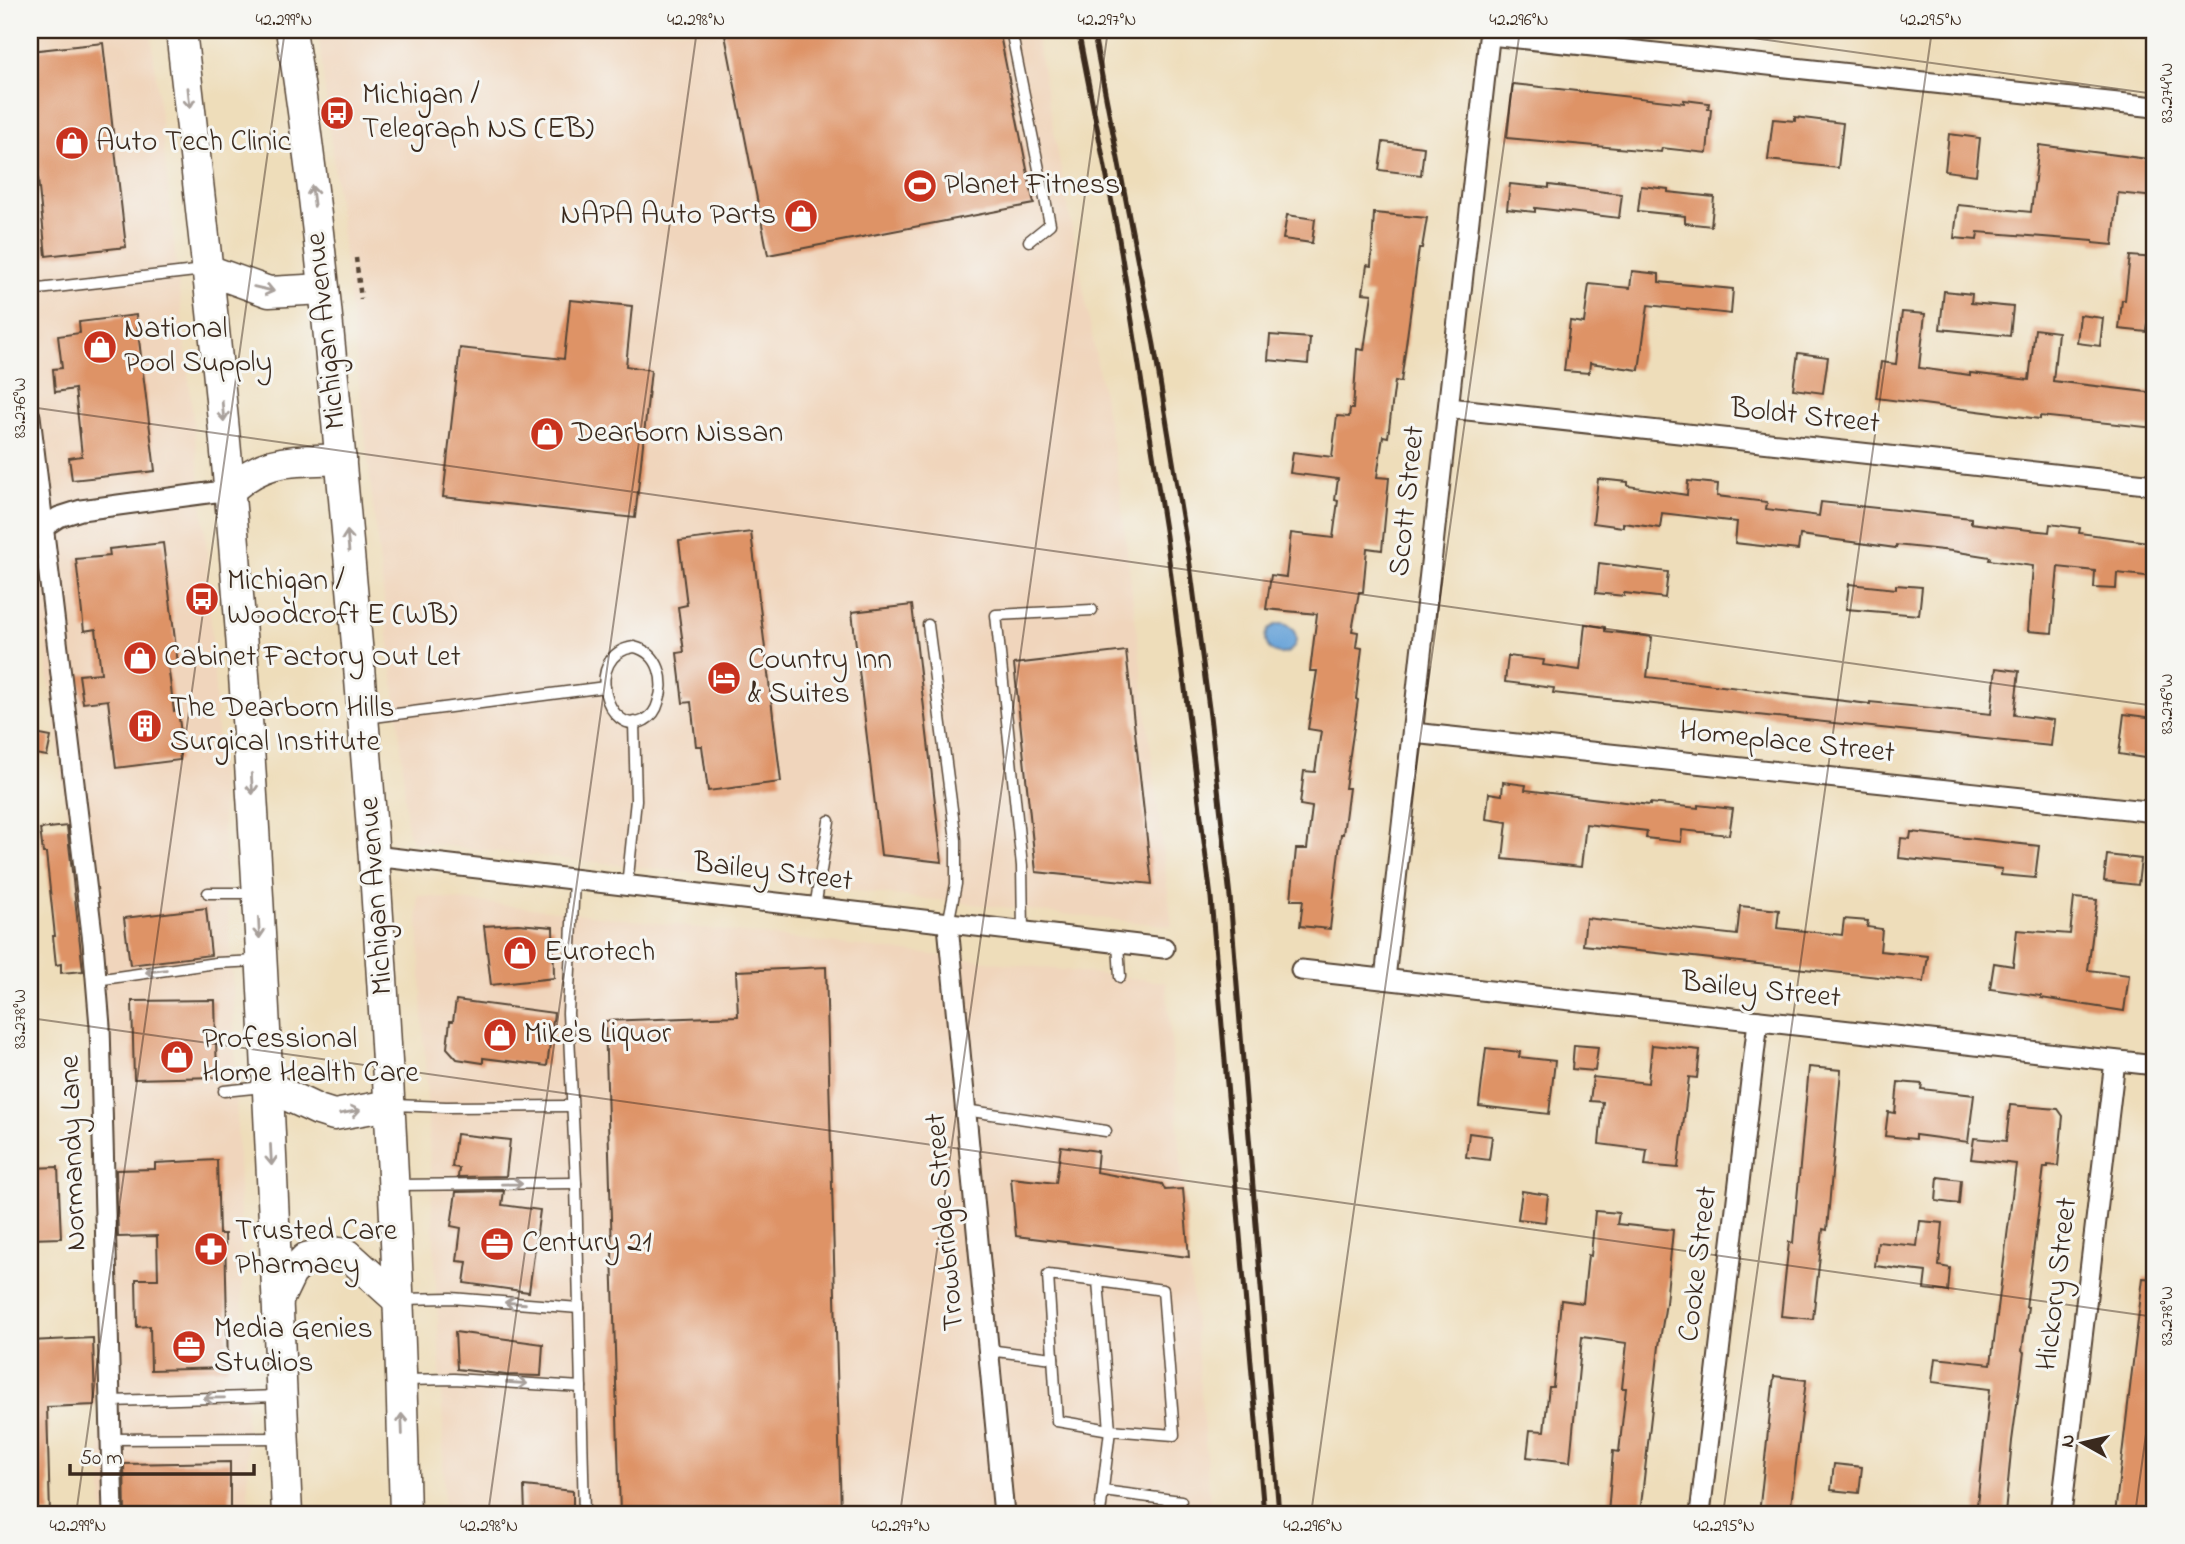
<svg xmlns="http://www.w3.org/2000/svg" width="2185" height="1544" font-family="'Indie Flower',sans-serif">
	<rect width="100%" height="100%" fill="#f6f6f2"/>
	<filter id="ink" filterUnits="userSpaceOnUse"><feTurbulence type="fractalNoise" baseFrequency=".0143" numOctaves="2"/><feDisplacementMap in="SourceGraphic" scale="14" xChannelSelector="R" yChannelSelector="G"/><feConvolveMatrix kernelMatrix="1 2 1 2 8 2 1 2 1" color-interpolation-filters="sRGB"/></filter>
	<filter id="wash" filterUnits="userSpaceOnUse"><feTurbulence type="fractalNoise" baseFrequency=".00686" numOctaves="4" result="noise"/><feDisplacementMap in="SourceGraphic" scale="28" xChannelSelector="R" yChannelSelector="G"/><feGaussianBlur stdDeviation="1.57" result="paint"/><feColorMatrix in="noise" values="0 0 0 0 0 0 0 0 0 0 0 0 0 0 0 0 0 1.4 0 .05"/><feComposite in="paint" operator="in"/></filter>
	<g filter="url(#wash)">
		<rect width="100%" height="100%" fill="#eeddba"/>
		<g fill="#f0d5bc">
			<polygon points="30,30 151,30 206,539 233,993 249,1514 103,1514 88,1045 88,980 30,531"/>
			<polygon points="318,30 1035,30 1118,475 1172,926 412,842 407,829 402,754"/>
			<polygon points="417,895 1166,982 1211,1514 444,1514 443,1427"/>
		</g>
		<circle fill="#68a3d8" stroke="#52667b" stroke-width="2" cx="1281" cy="639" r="15"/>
		<g id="blocks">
			<g fill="#de9366">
				<polygon points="724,30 999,30 1034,204 768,255"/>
				<polygon points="103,43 126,247 46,256 37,169 30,170 30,51"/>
				<polygon points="1513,84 1684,103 1684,100 1709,103 1708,109 1711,109 1707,153 1662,148 1661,152 1507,138"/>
				<polygon points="1795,117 1843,123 1838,168 1768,160 1773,119 1795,121"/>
				<polygon points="1949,134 1980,138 1976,175 1945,171"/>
				<polygon points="1383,142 1424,147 1421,175 1379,170"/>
				<polygon points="2039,145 2155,160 2155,197 2118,193 2113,245 2093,243 2093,241 1978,232 1977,240 1954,238 1958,205 2031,212"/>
				<polygon points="1510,184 1549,188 1549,185 1622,194 1619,218 1535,208 1535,212 1507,209"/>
				<polygon points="1641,186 1668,189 1668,192 1714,197 1711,226 1685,223 1685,216 1638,211"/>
				<polygon points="1374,213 1427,218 1422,248 1419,248 1401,382 1395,381 1388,437 1383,436 1377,477 1389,478 1382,550 1367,548 1363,592 1359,592 1352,631 1358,632 1356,647 1362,648 1356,699 1358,700 1345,788 1349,788 1343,834 1341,834 1330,929 1300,926 1303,900 1291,900 1296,849 1307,849 1312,807 1300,805 1304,771 1315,772 1321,731 1308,729 1317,671 1310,671 1317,614 1266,609 1271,575 1286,577 1291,533 1333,538 1338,501 1335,500 1338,479 1290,473 1293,452 1332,457 1337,416 1349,417 1350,409 1353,409 1357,349 1364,350 1372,294 1363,293 1367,265 1371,266"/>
				<polygon points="1287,215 1315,219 1312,243 1283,239"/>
				<polygon points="2130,256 2155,258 2155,283 2152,283 2147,332 2119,329 2122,300 2125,300"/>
				<polygon points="1632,271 1659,274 1659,282 1733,289 1731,314 1648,305 1639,370 1590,363 1589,373 1564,371 1570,321 1584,323 1589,284 1630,288"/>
				<polygon points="1944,291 1972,294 1971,303 2013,307 2010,336 1940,329"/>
				<polygon points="570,300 632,306 626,366 651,370 635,518 443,497 460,348 564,359"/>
				<polygon points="1902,312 1925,314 1919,368 1970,375 1970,373 2029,380 2035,329 2058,332 2053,381 2155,393 2155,428 2040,416 2040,419 1876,398 1881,362 1896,364"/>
				<polygon points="136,315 155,471 72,480 69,458 82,456 75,389 55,392 53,369 62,368 58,336 80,333 79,322"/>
				<polygon points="2080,315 2103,318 2100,346 2077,343"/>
				<polygon points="1270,335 1310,338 1308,364 1268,360"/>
				<polygon points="1798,353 1828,357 1823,393 1793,389"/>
				<polygon points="1598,479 1628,482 1628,486 1687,495 1688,481 1718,484 1717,496 1767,502 1766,509 1819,516 1821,502 1971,518 1971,523 2001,527 2049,532 2050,524 2080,528 2079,533 2155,543 2155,577 2117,573 2116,589 2094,588 2095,571 2058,567 2052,633 2028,631 2033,566 1989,560 1990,557 1952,551 1896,545 1896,548 1800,535 1798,550 1735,543 1737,522 1662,513 1660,528 1623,523 1623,527 1593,523"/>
				<polygon points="751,532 781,782 708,791 702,746 696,746 691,702 683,703 677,653 684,652 678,607 687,605 679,541"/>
				<polygon points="163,543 178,664 168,665 174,711 178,710 182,742 178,742 180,760 116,768 108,700 83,703 79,675 101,673 96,629 84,631 76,559 110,556 109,549"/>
				<polygon points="1599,563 1668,572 1665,598 1624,593 1624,596 1596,593"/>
				<polygon points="1849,584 1896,589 1896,585 1922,587 1919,615 1846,609"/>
				<polygon points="912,605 942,862 881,855 852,612"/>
				<polygon points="1585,624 1605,627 1605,631 1652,637 1647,677 1870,704 1870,702 1991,714 1996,668 2019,671 2014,715 2054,720 2051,746 1588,697 1553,693 1554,688 1505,682 1508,656 1544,660 1543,665 1580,670"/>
				<polygon points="1126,651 1152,884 1036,872 1014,664"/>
				<polygon points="2124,714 2155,718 2151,759 2119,754"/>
				<polygon points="30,733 51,737 47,756 30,753"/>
				<polygon points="1503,782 1526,785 1525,790 1650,805 1650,803 1698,808 1698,805 1733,809 1729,835 1682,830 1681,842 1646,838 1647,831 1586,824 1581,867 1503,859 1507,822 1486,819 1489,793 1502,795"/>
				<polygon points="67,826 83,971 61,973 61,964 56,965 53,936 55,936 46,853 43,853 40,829"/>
				<polygon points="1911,832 2039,846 2035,878 2001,875 2002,869 1899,858 1901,838 1910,839"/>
				<polygon points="2107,855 2141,859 2138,885 2104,881"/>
				<polygon points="2074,898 2097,900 2088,970 2129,975 2124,1011 2041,998 2041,996 1990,989 1994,963 2013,966 2017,930 2070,934"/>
				<polygon points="1740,906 1779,910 1777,928 1842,935 1844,919 1868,921 1867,927 1882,929 1880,951 1928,956 1924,982 1583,945 1586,918 1737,935"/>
				<polygon points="206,908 211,955 130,965 124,918"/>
				<polygon points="518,924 553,927 554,978 491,985 484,926"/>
				<polygon points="826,967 841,1514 620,1514 605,1021 738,1016 736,971"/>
				<polygon points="215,1000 217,1077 134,1079 132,1001"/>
				<polygon points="456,1000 554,1013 547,1066 483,1058 483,1063 457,1059 447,1048 450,1021 453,1021"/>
				<polygon points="1574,1045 1598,1047 1595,1071 1572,1069"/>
				<polygon points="1652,1045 1700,1050 1697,1078 1689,1077 1678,1168 1645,1165 1647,1150 1599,1144 1603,1102 1590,1101 1593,1077 1648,1083"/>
				<polygon points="1486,1048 1520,1052 1519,1057 1555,1061 1549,1114 1479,1106"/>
				<polygon points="1809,1067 1841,1070 1827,1230 1823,1229 1813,1319 1781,1316 1789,1242 1793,1243"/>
				<polygon points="1898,1082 1922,1084 1921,1089 1974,1095 1968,1142 1915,1135 1915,1139 1885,1136 1888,1112 1895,1113"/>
				<polygon points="2010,1105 2058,1109 2063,1116 2058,1166 2048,1165 2048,1167 2044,1167 2026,1307 2028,1307 2022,1351 2024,1352 2012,1441 2005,1514 1976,1514 1990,1389 1932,1382 1935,1358 1991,1364 2016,1164 1971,1159 1974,1138 2006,1141"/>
				<polygon points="1469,1133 1492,1136 1489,1160 1466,1157"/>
				<polygon points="456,1134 510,1140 506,1176 458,1177 459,1168 452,1167"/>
				<polygon points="1061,1146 1098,1151 1096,1172 1162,1184 1165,1190 1183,1189 1189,1257 1016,1236 1011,1178 1056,1183"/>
				<polygon points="217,1160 219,1234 225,1234 228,1368 151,1370 150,1326 137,1327 136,1279 158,1279 157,1236 118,1237 116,1170 155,1169 155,1163"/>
				<polygon points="58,1167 61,1238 30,1239 30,1168"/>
				<polygon points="1938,1177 1961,1180 1959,1204 1936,1201"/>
				<polygon points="504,1191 502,1205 540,1210 529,1292 464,1283 467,1262 457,1261 461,1228 451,1226 456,1192"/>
				<polygon points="1522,1191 1548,1195 1545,1222 1518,1219"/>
				<polygon points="1595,1211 1619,1213 1617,1224 1673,1230 1666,1303 1659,1346 1640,1514 1608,1514 1613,1451 1619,1452 1626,1388 1622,1388 1627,1343 1582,1337 1570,1462 1527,1457 1530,1430 1544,1431 1549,1387 1553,1387 1561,1300 1583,1303 1588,1255 1591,1256"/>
				<polygon points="1920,1221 1943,1223 1939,1266 1950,1268 1948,1292 1924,1289 1926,1272 1875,1266 1878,1242 1917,1246"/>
				<polygon points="2143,1278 2155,1279 2155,1416 2151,1457 2144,1514 2115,1514"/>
				<polygon points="455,1332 543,1344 541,1376 506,1375 457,1369"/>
				<polygon points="93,1338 95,1405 47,1407 50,1514 30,1514 30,1341"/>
				<polygon points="1774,1376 1806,1380 1790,1514 1759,1514"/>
				<polygon points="230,1462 230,1514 125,1514 124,1464"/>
				<polygon points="1834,1464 1862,1467 1859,1493 1831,1490"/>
				<polygon points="524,1486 573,1491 573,1514 525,1514"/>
			</g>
		</g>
	</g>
	<g filter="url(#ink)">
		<use href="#blocks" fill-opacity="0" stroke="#564535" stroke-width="2"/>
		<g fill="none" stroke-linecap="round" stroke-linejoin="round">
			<g stroke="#564535" stroke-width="13">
				<g id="lane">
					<polyline points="1011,30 1050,224 1029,241"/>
					<polyline points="30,290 204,270"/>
					<polyline points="928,625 956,840 956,884 948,924"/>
					<path d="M634,647C660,653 666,681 658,703C656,711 652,716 645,720C607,740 582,654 634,647Z"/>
					<polyline points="366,718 605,687"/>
					<polyline points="574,879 568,1013 576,1183 584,1514"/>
					<polyline points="627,886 636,800 634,722"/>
					<polyline points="208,893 253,893"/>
					<polyline points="815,908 829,821"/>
					<polyline points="1023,932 1022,866 996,615 1092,610"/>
					<polyline points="1118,943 1120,977"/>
					<polyline points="96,980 216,963 257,961"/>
					<polyline points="224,1091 263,1087"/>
					<polyline points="394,1105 446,1107 572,1106"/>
					<polyline points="965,1110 1106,1131"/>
					<polyline points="397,1185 576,1183"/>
					<polyline points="1098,1281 1163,1290 1174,1435 1110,1430 1057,1421 1048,1275 1098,1281 1110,1430 1100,1514"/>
					<polyline points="401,1299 451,1298 579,1308"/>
					<polyline points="988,1350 1053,1358"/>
					<polyline points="404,1380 454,1379 581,1387"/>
					<polyline points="110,1401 278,1396"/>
					<polyline points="111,1439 279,1438"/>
					<polyline points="1103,1491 1181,1501"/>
				</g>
			</g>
			<g stroke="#564535" stroke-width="23">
				<g id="street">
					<polyline points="1490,35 2155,107"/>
					<polyline points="1449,408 2155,485"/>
					<polyline points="30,416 93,942 100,1026 113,1514"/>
					<polyline points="30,536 59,517 81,510 230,490"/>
					<polyline points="1413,733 2155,812"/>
					<polyline points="374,856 1164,948"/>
					<polyline points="948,925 1004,1514"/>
					<polyline points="1301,970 2155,1065"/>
					<polyline points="1385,979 1490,30"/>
					<polyline points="1700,1514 1758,1021"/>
					<polyline points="2061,1514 2115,1061"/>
				</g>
			</g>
			<g stroke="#564535" stroke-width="33">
				<g id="primary">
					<path d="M181,30C202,218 224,406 238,595C262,901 273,1208 287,1514"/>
					<path d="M291,30C319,207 334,387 350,565C379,881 398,1197 405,1514"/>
					<polyline points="208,270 269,292 324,289"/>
					<path d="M230,490C267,456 293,462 341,459"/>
					<polyline points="267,1086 318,1110 334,1115 390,1105"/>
					<polyline points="278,1300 291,1273 306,1258 329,1252 347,1254 397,1299"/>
				</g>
			</g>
			<polyline stroke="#564535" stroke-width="4.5" stroke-dasharray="5 5" stroke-linecap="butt" points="356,258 361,299"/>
			<use href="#lane" stroke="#fff" stroke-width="10"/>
			<use href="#street" stroke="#fff" stroke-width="19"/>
			<use href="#primary" stroke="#fff" stroke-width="30"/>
			<g stroke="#3b2a1e" stroke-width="5">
				<polyline points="1078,30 1119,239 1166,536 1211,898 1264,1514"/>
				<polyline points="1093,30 1154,345 1190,565 1210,716 1230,897 1279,1514"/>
			</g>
		</g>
		<defs><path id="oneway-shaft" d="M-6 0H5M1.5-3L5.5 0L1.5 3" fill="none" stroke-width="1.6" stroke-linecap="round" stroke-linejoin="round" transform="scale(1.75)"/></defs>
		<g stroke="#a79f9a">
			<use href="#oneway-shaft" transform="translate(189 98) rotate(84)"/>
			<use href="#oneway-shaft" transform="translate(313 196) rotate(-97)"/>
			<use href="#oneway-shaft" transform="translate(264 289) rotate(13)"/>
			<use href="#oneway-shaft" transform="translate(223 411) rotate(85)"/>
			<use href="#oneway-shaft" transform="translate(348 541) rotate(-95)"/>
			<use href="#oneway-shaft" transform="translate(252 784) rotate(86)"/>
			<use href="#oneway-shaft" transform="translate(259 928) rotate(87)"/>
			<use href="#oneway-shaft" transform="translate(156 971) rotate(172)"/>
			<use href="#oneway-shaft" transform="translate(350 1112) rotate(-10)"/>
			<use href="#oneway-shaft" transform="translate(271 1155) rotate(87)"/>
			<use href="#oneway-shaft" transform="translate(512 1184) rotate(-1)"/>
			<use href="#oneway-shaft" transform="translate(515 1303) rotate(-176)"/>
			<use href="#oneway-shaft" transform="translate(517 1383) rotate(4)"/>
			<use href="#oneway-shaft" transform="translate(214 1398) rotate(179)"/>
			<use href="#oneway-shaft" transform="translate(402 1424) rotate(-92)"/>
		</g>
	</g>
	<path fill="none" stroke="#3b2a1e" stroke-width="2" stroke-opacity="0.45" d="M1695,30L2155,94M30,407L2155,706M30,1018L2155,1317M76,1514L285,30M488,1514L697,30M900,1514L1108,30M1311,1514L1520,30M1723,1514L1932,30M2135,1514L2155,1369"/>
	<defs>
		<g id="bus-disc" transform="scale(1.75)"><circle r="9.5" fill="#c8321e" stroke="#f6f6f2"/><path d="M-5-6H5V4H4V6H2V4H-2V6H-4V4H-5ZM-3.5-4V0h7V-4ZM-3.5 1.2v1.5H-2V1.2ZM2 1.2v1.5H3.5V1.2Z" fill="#fff"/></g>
		<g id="shop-disc" transform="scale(1.75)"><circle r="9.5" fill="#c8321e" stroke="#f6f6f2"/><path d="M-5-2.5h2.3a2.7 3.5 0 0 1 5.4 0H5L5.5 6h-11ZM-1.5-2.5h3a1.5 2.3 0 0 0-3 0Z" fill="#fff"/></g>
		<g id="stadium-disc" transform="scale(1.75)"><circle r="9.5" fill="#c8321e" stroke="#f6f6f2"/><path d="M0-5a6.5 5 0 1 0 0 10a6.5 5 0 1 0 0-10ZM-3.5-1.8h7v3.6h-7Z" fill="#fff"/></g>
		<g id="hotel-disc" transform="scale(1.75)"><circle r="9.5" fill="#c8321e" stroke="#f6f6f2"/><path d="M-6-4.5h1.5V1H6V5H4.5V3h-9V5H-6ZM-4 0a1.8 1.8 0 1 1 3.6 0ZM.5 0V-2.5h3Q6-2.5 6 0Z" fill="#fff"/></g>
		<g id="building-disc" transform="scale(1.75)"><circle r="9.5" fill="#c8321e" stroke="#f6f6f2"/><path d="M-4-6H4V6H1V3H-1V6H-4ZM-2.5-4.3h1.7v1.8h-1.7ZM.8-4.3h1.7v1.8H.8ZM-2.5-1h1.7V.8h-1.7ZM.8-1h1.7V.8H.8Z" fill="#fff"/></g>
		<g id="office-disc" transform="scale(1.75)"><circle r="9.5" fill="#c8321e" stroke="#f6f6f2"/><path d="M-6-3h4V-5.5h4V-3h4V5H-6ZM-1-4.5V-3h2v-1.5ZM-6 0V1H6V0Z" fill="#fff"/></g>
		<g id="pharmacy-disc" transform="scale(1.75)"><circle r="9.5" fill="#c8321e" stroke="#f6f6f2"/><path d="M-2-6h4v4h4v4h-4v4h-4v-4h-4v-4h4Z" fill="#fff"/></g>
	</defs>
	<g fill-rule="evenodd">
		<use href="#bus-disc" x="337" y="113"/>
		<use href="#shop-disc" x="72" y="143"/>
		<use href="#stadium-disc" x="920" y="186"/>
		<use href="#shop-disc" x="801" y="216"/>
		<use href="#shop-disc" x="100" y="347"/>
		<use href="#shop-disc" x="547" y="434"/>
		<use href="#bus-disc" x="202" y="599"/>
		<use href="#shop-disc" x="140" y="658"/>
		<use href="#hotel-disc" x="724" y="678"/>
		<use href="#building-disc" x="145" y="726"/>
		<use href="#shop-disc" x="520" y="953"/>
		<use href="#shop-disc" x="500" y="1035"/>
		<use href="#shop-disc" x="177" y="1057"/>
		<use href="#office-disc" x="497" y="1244"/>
		<use href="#pharmacy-disc" x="211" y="1249"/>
		<use href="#office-disc" x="189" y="1347"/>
	</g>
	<g text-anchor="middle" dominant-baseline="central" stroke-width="6" stroke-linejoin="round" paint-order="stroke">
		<g font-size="30" fill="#3b2a1e" stroke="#f6f6f2" text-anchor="start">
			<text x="362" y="96">Michigan /<tspan x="362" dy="34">Telegraph NS (EB)</tspan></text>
			<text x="96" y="143">Auto Tech Clinic</text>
			<text x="944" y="186">Planet Fitness</text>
			<text x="776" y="216" text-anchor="end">NAPA Auto Parts</text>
			<text x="124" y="330">National<tspan x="124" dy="34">Pool Supply</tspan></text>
			<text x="572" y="434">Dearborn Nissan</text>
			<text x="227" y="582">Michigan /<tspan x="227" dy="34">Woodcroft E (WB)</tspan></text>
			<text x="164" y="658">Cabinet Factory Out Let</text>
			<text x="748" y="661">Country Inn<tspan x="748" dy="34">&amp; Suites</tspan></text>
			<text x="170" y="709">The Dearborn Hills<tspan x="170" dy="34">Surgical Institute</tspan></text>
			<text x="544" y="953">Eurotech</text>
			<text x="524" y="1035">Mike's Liquor</text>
			<text x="202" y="1040">Professional<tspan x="202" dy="34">Home Health Care</tspan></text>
			<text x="235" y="1232">Trusted Care<tspan x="235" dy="34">Pharmacy</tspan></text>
			<text x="522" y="1244">Century 21</text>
			<text x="214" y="1330">Media Genies<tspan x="214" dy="34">Studios</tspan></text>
		</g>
		<g font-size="30" fill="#3b2a1e" stroke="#f6f6f2">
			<text transform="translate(327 331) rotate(-96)">Michigan Avenue</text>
			<text transform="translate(1805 417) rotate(6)">Boldt Street</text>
			<text transform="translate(1408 501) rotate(-84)">Scott Street</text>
			<text transform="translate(1787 743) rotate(6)">Homeplace Street</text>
			<text transform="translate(773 873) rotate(7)">Bailey Street</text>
			<text transform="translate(377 896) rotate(-94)">Michigan Avenue</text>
			<text transform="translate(1761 991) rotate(6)">Bailey Street</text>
			<text transform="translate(74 1153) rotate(-92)">Normandy Lane</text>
			<text transform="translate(946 1222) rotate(-95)">Trowbridge Street</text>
			<text transform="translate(1699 1264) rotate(-83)">Cooke Street</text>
			<text transform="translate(2058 1284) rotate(-83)">Hickory Street</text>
		</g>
	</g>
	<rect width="2185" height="1544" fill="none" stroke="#f6f6f2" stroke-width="77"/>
	<g transform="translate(2083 1443) rotate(278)" stroke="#f6f6f2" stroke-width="5" paint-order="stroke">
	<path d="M0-5L12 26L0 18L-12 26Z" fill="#3b2a1e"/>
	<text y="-10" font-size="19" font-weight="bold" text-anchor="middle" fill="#3b2a1e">N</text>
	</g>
	<path d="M70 1464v10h184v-10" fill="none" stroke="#3b2a1e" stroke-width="3.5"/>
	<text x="80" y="1464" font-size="21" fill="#3b2a1e" stroke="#f6f6f2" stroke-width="5" paint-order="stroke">50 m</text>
	<rect x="38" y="38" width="2108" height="1468" fill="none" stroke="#3b2a1e" stroke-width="2.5"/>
	<g font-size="18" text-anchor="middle" fill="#3b2a1e">
		<text x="284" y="25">42.299°N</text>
		<text x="696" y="25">42.298°N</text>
		<text x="1107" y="25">42.297°N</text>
		<text x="1519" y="25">42.296°N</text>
		<text x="1931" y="25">42.295°N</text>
		<text transform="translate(2166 93) rotate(-90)" y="6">83.274°W</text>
		<text transform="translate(19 408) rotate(-90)" y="6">83.276°W</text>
		<text transform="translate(2166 704) rotate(-90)" y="6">83.276°W</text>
		<text transform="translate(19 1019) rotate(-90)" y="6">83.278°W</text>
		<text transform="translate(2166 1316) rotate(-90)" y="6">83.278°W</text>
		<text x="78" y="1531">42.299°N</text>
		<text x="489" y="1531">42.298°N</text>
		<text x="901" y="1531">42.297°N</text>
		<text x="1313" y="1531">42.296°N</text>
		<text x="1724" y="1531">42.295°N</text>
	</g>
</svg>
